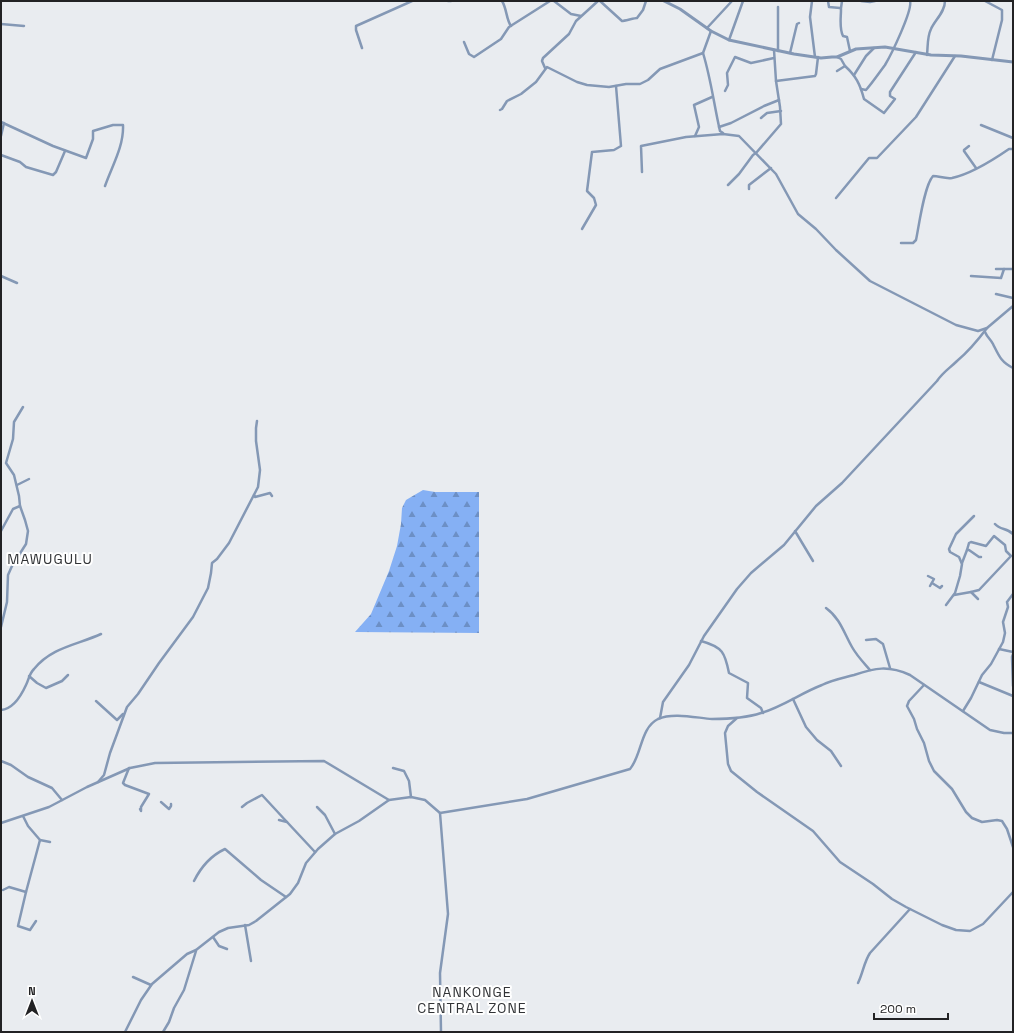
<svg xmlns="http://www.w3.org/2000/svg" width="1014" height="1033" font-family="'Space Grotesk',sans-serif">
	<defs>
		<pattern id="forest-firs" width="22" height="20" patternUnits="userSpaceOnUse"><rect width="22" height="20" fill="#85b0f4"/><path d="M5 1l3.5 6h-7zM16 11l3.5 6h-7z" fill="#6c8fc5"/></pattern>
	</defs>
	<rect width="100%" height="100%" fill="#e9ecf0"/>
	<polygon fill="url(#forest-firs)" points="423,490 435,492 479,492 479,633 355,632 371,614 389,571 397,546 401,524 402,508 406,500"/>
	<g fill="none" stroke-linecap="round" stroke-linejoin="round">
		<g stroke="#8498b5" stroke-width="2.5">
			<polyline points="448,1 451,1"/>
			<path d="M502,1C507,9 506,19 511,26"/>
			<polyline points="554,1 571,14 581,16"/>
			<path d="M600,1L622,21C624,21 635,18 637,18L643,10L646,1"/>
			<polyline points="812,1 810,17 815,57"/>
			<path d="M828,1L829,7L840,8L841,9C841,18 839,28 843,36L847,37L850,51"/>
			<polyline points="861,1 870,2 875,1"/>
			<polyline points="985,1 1002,10 1002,20 992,60"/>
			<polyline points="841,8 842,1"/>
			<polyline points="1,24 24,26"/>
			<polyline points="707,28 732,1"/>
			<polyline points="729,40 743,1"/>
			<polyline points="464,42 469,54 474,57 501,39 509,27 550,1"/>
			<polyline points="362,48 356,30 356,26 412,1"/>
			<polyline points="778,51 778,7"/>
			<path d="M703,53C711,79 714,105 720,131L723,133"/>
			<polyline points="790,53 797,24 799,23"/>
			<path d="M927,55C928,46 927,37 931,29C935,20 945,12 945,1"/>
			<path d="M845,66C856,76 860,84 864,99L884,113L895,99L890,96V92L916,52"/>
			<polyline points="545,68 542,61 543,58 569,34 576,21 598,1"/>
			<polyline points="837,71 845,66 841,59 837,57"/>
			<polyline points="854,75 866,56 874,48"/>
			<polyline points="776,81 815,76 816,74 818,57"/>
			<path d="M861,89L866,90C873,82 879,73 885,65C891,55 913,10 910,1"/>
			<polyline points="725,91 728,85 727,73 735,57 751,63 774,58"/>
			<polyline points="500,110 502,109 507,101 521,94 536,82 547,67 577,82 587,85 609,87 626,84 640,84 648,80 660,69 703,53 711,31"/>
			<polyline points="761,118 767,113 781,111"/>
			<path d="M1,122L53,146L86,158L93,139V131L113,125H123C124,146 112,166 105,186"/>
			<polyline points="981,125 1013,138"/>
			<polyline points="719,127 731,123 764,106 779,100"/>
			<polyline points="1,136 4,123"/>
			<polyline points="695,136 699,127 694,105 712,97"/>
			<polyline points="969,146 964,150 964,151 976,168"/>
			<polyline points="1,155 20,162 26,167 53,175 56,172 65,151"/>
			<polyline points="642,172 641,146 686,137 723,134 739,136 776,174 798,214 816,229 836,250 870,281 956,325 978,331 987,328 1013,306"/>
			<polyline points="728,185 739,174 753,155 756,153 781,124 780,107 776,81 774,50"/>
			<polyline points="749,189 749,185 771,168"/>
			<polyline points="836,198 869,158 877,158 916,117 955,56"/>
			<polyline points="582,229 596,205 594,198 587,191 592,152 614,150 621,146 616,86"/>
			<path d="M901,243H913L916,240C919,226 924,186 933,176C939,176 945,179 952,178C971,174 993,160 1009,149H1013"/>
			<polyline points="996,269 1013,269"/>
			<polyline points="1,276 17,283"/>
			<polyline points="971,276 1001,278 1004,269"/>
			<polyline points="996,294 1013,298"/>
			<path d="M985,332C987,337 991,340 993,344C999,356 1001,362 1013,368"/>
			<polyline points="17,485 29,479"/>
			<polyline points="254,495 255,497 270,493 272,496"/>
			<path d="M995,524C1000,530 1007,528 1013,534"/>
			<polyline points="1,531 13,509 20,506"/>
			<polyline points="795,531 813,561"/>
			<polyline points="967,550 969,543 971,542 986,546 994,536 1005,545 1006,551 1011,556 979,590 971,592"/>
			<polyline points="962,563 967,550 969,550 979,557 981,557"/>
			<polyline points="928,576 934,579 930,586"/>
			<polyline points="932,583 940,588 942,586"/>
			<polyline points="954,595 971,592 978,599"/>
			<polyline points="946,605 955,593 960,576 962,564 959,557 950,552 949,549 956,534 974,516"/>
			<path d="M826,608C840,618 844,633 852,647C857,656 864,663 870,670"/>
			<polyline points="1,627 7,602 8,575 12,566 26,544 28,531 25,520 20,506 19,496 14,475 6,463 13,439 14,422 23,407"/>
			<polyline points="866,640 876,639 883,644 890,668"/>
			<path d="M701,641C723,647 725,653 729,673L748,683L747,698L761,708L763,713"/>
			<polyline points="999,649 1013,652"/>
			<polyline points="1013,654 1012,657 1013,686"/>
			<polyline points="29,676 37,683 46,688 62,681 68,675"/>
			<polyline points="979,682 1013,696"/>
			<polyline points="924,685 909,701 907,706 914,719 917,729 924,743 929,761 934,771 952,789 966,812 972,818 982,822 997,820 1002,821 1007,829 1013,847"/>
			<polyline points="793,699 806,727 817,740 831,751 841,766"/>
			<polyline points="96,701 117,720 123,714"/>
			<path d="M1,710C13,709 21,696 26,685C29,679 29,674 34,669C52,647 77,645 101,634"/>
			<polyline points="963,711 971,698 982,675 991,664 1003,642 1005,633 1003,622 1008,607 1007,602 1013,594"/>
			<path d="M660,718L663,702L689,665L704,636L737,589L751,573L784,545L816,506L842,483L937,381C943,372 950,368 957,361C969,351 978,340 987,328"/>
			<polyline points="737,718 728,726 725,733 728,764 731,771 757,792 813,831 840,862 873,884 892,899 906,907 942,925 956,930 970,931 983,924 1013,892"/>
			<polyline points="1,761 11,765 28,777 52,788 62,800"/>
			<polyline points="129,768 123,783 125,785 149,794 141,807 141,811 140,809"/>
			<polyline points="393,768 404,771 409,781 411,797"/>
			<polyline points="98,782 104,775 110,753 127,707 138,694 159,663 193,617 208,588 211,573 212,563 217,559 229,543 258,487 260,470 256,441 256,428 257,421"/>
			<polyline points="161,802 169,809 171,806 171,804"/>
			<polyline points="242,807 247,803 262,795 287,822"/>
			<polyline points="317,807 325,815 335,834"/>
			<polyline points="440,813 448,914 440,973 441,1032"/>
			<polyline points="23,816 28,826 40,840 50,842"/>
			<polyline points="279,820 287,822 315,852"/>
			<path d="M1,823L49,807L87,787L130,768L155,763L324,761L389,800L411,797L425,800L440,813L527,799L630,769C642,755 640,728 658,719C673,712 697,718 712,719C728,719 746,718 761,713C782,707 801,693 822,685C832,680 843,678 854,675C875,668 888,665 910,675L990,730L1004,733H1013"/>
			<path d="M194,881C201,867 210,856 225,849L261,880L286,897"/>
			<polyline points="3,890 9,887 26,892"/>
			<polyline points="36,921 30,930 18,926 26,892 40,840"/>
			<polyline points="245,925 251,961"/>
			<polyline points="213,937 219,946 227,949"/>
			<polyline points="133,977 151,985"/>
			<path d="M858,983C863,973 864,962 870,953L910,909"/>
			<polyline points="125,1032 141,1000 152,984 187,954 196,950 219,932 228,928 249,925 256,921 290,894 298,883 306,863 318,849 335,834 359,821 389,800"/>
			<polyline points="163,1032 169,1022 174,1008 184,990 196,951"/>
		</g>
		<polyline stroke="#8498b5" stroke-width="3" points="664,1 680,9 711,31 729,40 794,54 821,58 832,57 837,57 856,49 885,47 931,55 961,56 1013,62"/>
	</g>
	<g text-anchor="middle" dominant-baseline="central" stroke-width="4" stroke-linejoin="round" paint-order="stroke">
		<g font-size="14" letter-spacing="1" fill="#313336" stroke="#fff">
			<text x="50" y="559">MAWUGULU</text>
			<text x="472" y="992">NANKONGE<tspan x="472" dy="16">CENTRAL ZONE</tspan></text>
		</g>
	</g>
	<rect width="1014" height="1033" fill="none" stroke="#222224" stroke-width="4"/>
	<g transform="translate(32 1001)" stroke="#ffffff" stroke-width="3" paint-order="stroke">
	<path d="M0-3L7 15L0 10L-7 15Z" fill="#222224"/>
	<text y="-6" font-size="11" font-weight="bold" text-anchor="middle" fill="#222224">N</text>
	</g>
	<path d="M874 1013v6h74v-6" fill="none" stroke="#222224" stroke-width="2"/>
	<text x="880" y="1013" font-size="12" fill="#222224" stroke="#ffffff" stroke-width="3" paint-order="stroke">200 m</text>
</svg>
